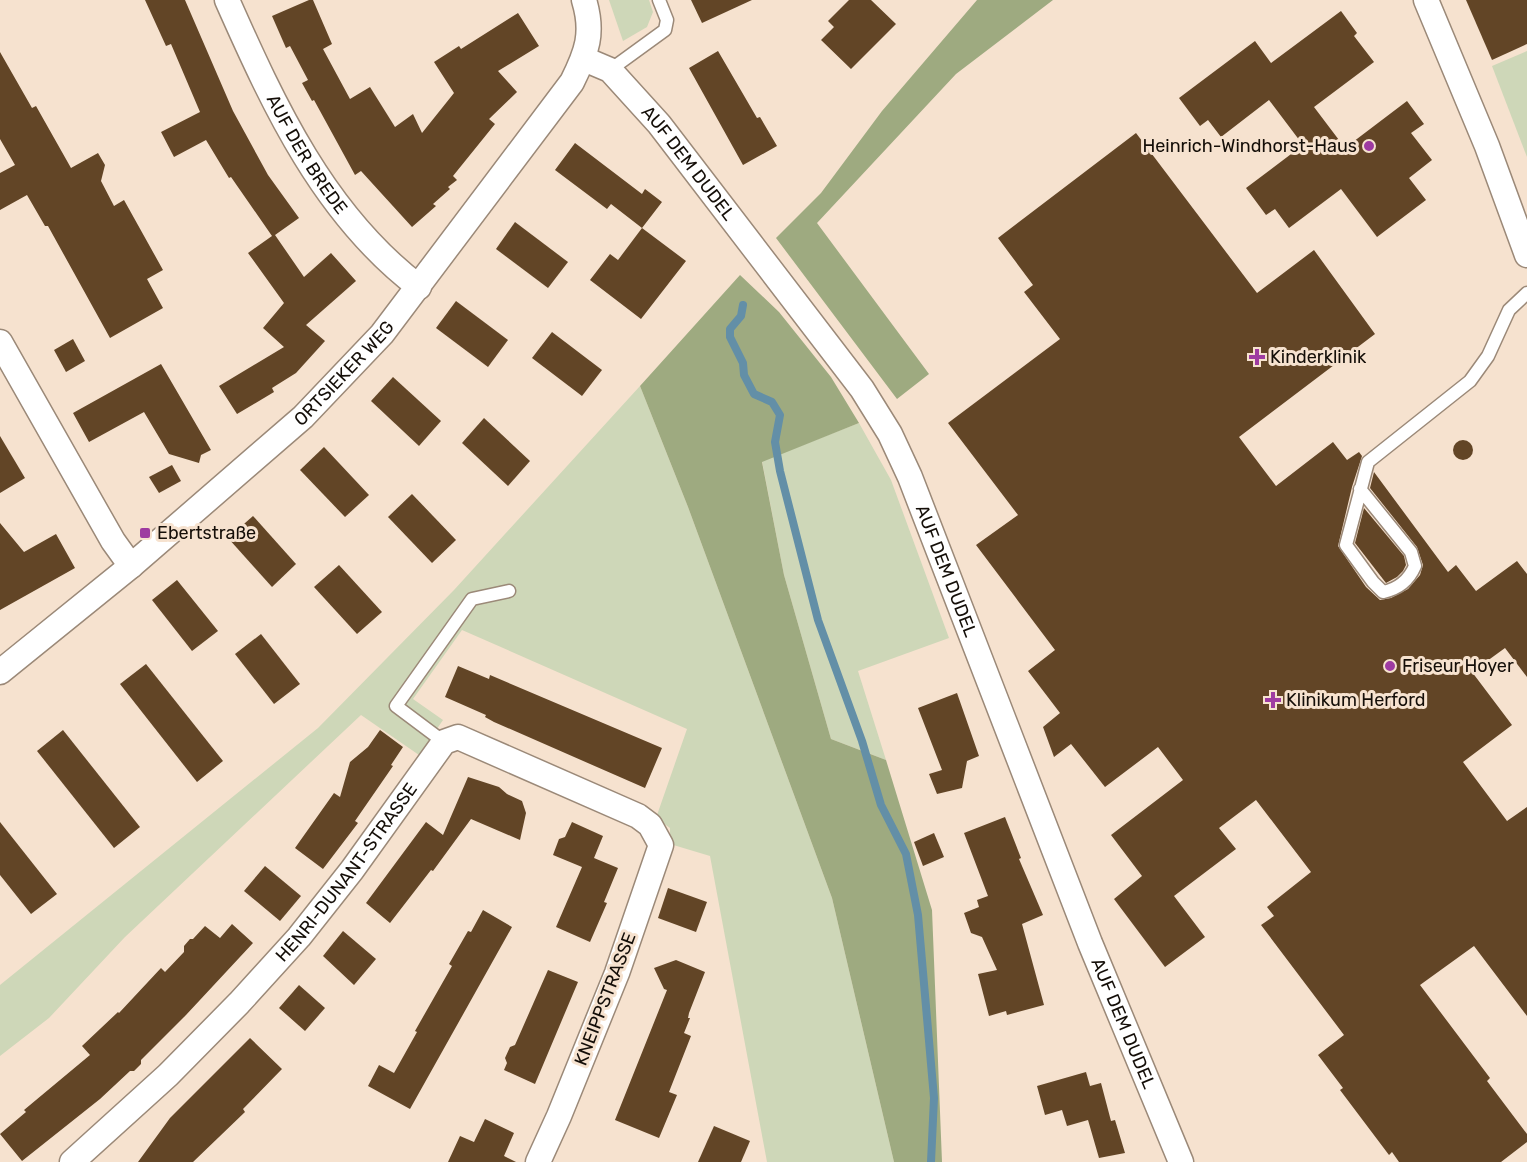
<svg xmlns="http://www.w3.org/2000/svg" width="1527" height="1162" font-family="Rubik,sans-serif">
	<rect width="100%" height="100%" fill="#f6e2cf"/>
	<g fill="#ced7b8">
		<polygon points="609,0 649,0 653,12 647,27 623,41"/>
		<polygon points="1527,51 1527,157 1492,66"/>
		<polygon points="640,386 688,507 832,898 894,1162 767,1162 710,856 670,844 670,828 656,818 687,729 462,630 413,699 443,720 419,755 361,715 125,937 49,1018 0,1056 0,985 318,728 454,590"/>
		<polygon points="859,423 891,480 949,638 858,671 886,760 831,739 784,575 762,461"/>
	</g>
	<g fill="#9eaa80">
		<polygon points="977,0 1053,0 956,74 817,223 929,374 897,399 776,238 821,193 882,111"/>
		<polygon points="740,275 779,312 831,377 859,423 762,462 784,575 831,739 886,760 932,910 942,1162 894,1162 832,898 688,507 640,386"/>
	</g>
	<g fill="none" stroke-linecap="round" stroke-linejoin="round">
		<polyline stroke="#638fa7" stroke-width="8" points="743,305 741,316 730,329 730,337 743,363 744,375 754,394 772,402 780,415 775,442 780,471 818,620 862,741 881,805 906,854 918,915 934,1098 931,1162"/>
	</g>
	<g fill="#624526">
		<polygon points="145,0 185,0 233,111 268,175 299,218 275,235 304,277 331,253 356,281 306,325 325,341 296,373 272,388 274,392 237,414 219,386 284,347 263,328 284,303 248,253 272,236 231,177 229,178 206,140 174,157 161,132 200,112 171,44 166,46"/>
		<polygon points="309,0 313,0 332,44 323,49 350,99 370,87 395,127 413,114 422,133 454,93 434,62 459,46 461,49 518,13 539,46 498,71 517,92 489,119 495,124 453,176 457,180 448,187 450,189 433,204 436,206 412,227 361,171 355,175 314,100 312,101 302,83 308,80 290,46 286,48 272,16"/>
		<polygon points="691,0 752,0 702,23"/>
		<polygon points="849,0 871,0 896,24 851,69 821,40 834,27 828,21"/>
		<polygon points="1466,0 1527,0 1527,44 1492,60"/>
		<polygon points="1341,11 1357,33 1354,36 1374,62 1314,107 1345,148 1407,101 1424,124 1411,133 1432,160 1409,178 1426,200 1377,237 1341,189 1289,228 1275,209 1266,215 1246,188 1303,145 1269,100 1221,137 1208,120 1200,126 1179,98 1255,41 1271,63"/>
		<polygon points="718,51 757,118 760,117 777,146 743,165 689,68"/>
		<polygon points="0,52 32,108 36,106 71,168 98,153 105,165 101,181 114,206 124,200 163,270 147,279 163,308 110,338 48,226 45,226 27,195 0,210 0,173 15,165 0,139"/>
		<polygon points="1136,133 1257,293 1314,250 1375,334 1239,437 1276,486 1333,442 1347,460 1359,452 1362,456 1352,487 1338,546 1366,587 1380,600 1391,598 1408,589 1420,575 1423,565 1417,547 1370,488 1374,472 1448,572 1456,565 1476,591 1517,561 1527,574 1527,677 1505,648 1472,672 1512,725 1463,762 1507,821 1527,807 1527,1016 1474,946 1420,985 1490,1078 1487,1081 1527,1134 1527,1142 1501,1162 1399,1162 1392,1152 1389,1155 1340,1090 1343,1088 1318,1055 1344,1035 1261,925 1274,916 1267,907 1311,872 1256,800 1219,828 1236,849 1174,896 1205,937 1165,967 1114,899 1142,876 1111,835 1183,780 1158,747 1105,787 1071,744 1054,757 1043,727 1060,713 1028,671 1055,650 976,545 1018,515 948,423 1060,339 1024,292 1033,285 998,238"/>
		<polygon points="575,143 642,194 645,189 662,202 642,228 611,204 607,209 555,170"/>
		<polygon points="515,222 568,262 548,288 496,249"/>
		<polygon points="642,228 686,261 641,319 590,280 610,254 618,260"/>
		<polygon points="456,301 508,340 488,367 436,328"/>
		<polygon points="552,332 602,370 582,396 532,358"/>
		<polygon points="73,339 85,361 66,372 54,350"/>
		<polygon points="161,364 211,450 201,455 199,463 169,454 144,412 89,442 73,413"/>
		<polygon points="393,377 441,421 419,446 371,401"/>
		<polygon points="484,418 530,461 508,486 462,443"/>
		<polygon points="0,436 25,478 0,493"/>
		<circle cx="1463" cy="450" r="10"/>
		<polygon points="324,447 369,495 345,517 300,470"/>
		<polygon points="172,465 181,481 159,493 149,477"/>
		<polygon points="412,494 456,540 432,563 388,517"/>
		<polygon points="1364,508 1404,556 1406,565 1403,571 1397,577 1386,583 1355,543"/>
		<polygon points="253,516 296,564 272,587 228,538"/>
		<polygon points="0,523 24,552 56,534 75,568 0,610"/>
		<polygon points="339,565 382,612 357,634 314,587"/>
		<polygon points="177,580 218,631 192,651 152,600"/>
		<polygon points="261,634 300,684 274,704 235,654"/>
		<polygon points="146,664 223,761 197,782 120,684"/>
		<polygon points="458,666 489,679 490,675 662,748 645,788 494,722 485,717 486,715 445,697"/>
		<polygon points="957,693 979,756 967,761 962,788 937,794 929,774 942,770 918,708"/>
		<polygon points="63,730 140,827 114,848 37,751"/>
		<polygon points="380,730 403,747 391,765 393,766 355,821 358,823 323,869 295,848 334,793 340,797 350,762 368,747"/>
		<polygon points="468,777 499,787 507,794 522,801 526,813 520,840 471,819 433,871 431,870 390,923 366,903 426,822 443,835"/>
		<polygon points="1005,817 1021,858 1019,859 1043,915 1022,924 1044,1005 1007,1015 1006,1011 989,1016 978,974 997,970 982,937 971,933 964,913 979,907 977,900 988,896 964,833"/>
		<polygon points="0,822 57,894 31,914 0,875"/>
		<polygon points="572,822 603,836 594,858 618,868 604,902 607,903 590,942 556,927 582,867 553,855 559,839 565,837"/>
		<polygon points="934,833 944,857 923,866 914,842"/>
		<polygon points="265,866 301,896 280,921 244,891"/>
		<polygon points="668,888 707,902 696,932 658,918"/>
		<polygon points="483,910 512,927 410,1109 368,1086 379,1065 394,1073 417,1032 415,1031 452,966 449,964 468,931 471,932"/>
		<polygon points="232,924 253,943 186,1015 141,1060 141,1064 134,1071 130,1071 100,1099 22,1161 0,1134 26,1112 24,1110 90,1055 82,1046 118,1012 119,1013 161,968 165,972 184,952 184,946 190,939 193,939 205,926 220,938"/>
		<polygon points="343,931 376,959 354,985 323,956"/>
		<polygon points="676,960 705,972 689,1013 688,1018 690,1018 684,1033 691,1036 669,1092 677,1095 659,1138 615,1120 667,990 664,989 654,968"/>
		<polygon points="548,970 578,982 535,1084 504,1070 507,1063 505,1058 510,1047 515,1045"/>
		<polygon points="299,985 325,1008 305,1031 279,1008"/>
		<polygon points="250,1038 282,1069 243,1109 245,1112 193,1162 138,1162 170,1118"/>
		<polygon points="1086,1072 1090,1086 1101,1083 1111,1121 1115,1120 1125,1153 1099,1158 1088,1120 1067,1126 1062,1110 1045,1115 1037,1086"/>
		<polygon points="485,1119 514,1133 504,1156 516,1162 448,1162 460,1136 474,1142"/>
		<polygon points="714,1126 750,1141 741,1162 698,1162"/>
	</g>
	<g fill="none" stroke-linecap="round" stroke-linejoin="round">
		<g stroke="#9b8978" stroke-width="15">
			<g id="service">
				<polyline points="610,70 665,30 667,20 659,0"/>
				<path d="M1360,489L1411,552L1415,566C1409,580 1398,589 1383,592L1373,582L1346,545L1368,462L1470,381L1488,356L1509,310L1527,293"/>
				<polyline points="444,742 396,706 472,599 509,591"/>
			</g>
		</g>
		<g stroke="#9b8978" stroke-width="27">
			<g id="minor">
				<path id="s1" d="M227,0C274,106 324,215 419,287"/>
				<polyline points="1426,0 1487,146 1527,255"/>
				<path id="s2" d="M584,59L610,70L659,124L862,389L890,434L910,477L1090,943L1181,1162"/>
				<polyline points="0,342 113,541 131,566"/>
				<path id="s3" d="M0,672L131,566L303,417L382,334L572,82C587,52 594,33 584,0"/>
				<path id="s4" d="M72,1162L168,1075L239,1003L299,937L352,870L444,742L458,737L638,816L650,825L661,845L617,973L559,1116L538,1162"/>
			</g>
		</g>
		<use href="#service" stroke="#fff" stroke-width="12"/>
		<use href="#minor" stroke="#fff" stroke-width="24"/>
	</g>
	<g fill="#9e3ba1" stroke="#f6e2cf" stroke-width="2">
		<circle cx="1369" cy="146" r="6"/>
		<path d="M1254 348h6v6h6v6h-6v6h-6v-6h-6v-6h6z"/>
		<rect x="139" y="527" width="12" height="12" rx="3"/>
		<circle cx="1390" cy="666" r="6"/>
		<path d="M1270 691h6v6h6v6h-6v6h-6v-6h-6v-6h6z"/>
	</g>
	<g text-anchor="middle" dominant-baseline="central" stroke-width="6" stroke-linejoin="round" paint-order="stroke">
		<g font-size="18" fill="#140e08" stroke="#f6e2cf" text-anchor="start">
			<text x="1357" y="146" text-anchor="end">Heinrich-Windhorst-Haus</text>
			<text x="1270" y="357">Kinderklinik</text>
			<text x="157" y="533">Ebertstraße</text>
			<text x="1402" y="666">Friseur Hoyer</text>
			<text x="1286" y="700">Klinikum Herford</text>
		</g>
		<g font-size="18" fill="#140e08" stroke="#f6e2cf">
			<text stroke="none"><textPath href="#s1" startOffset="174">AUF DER BREDE</textPath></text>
			<text stroke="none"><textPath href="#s2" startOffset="150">AUF DEM DUDEL</textPath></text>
			<text stroke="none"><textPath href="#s3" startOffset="456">ORTSIEKER WEG</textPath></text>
			<text stroke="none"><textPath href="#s2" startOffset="636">AUF DEM DUDEL</textPath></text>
			<text stroke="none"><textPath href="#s4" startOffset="400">HENRI-DUNANT-STRASSE</textPath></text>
			<text transform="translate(605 999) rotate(-69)">KNEIPPSTRASSE</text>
			<text stroke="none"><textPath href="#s2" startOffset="1122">AUF DEM DUDEL</textPath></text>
		</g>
	</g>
</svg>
